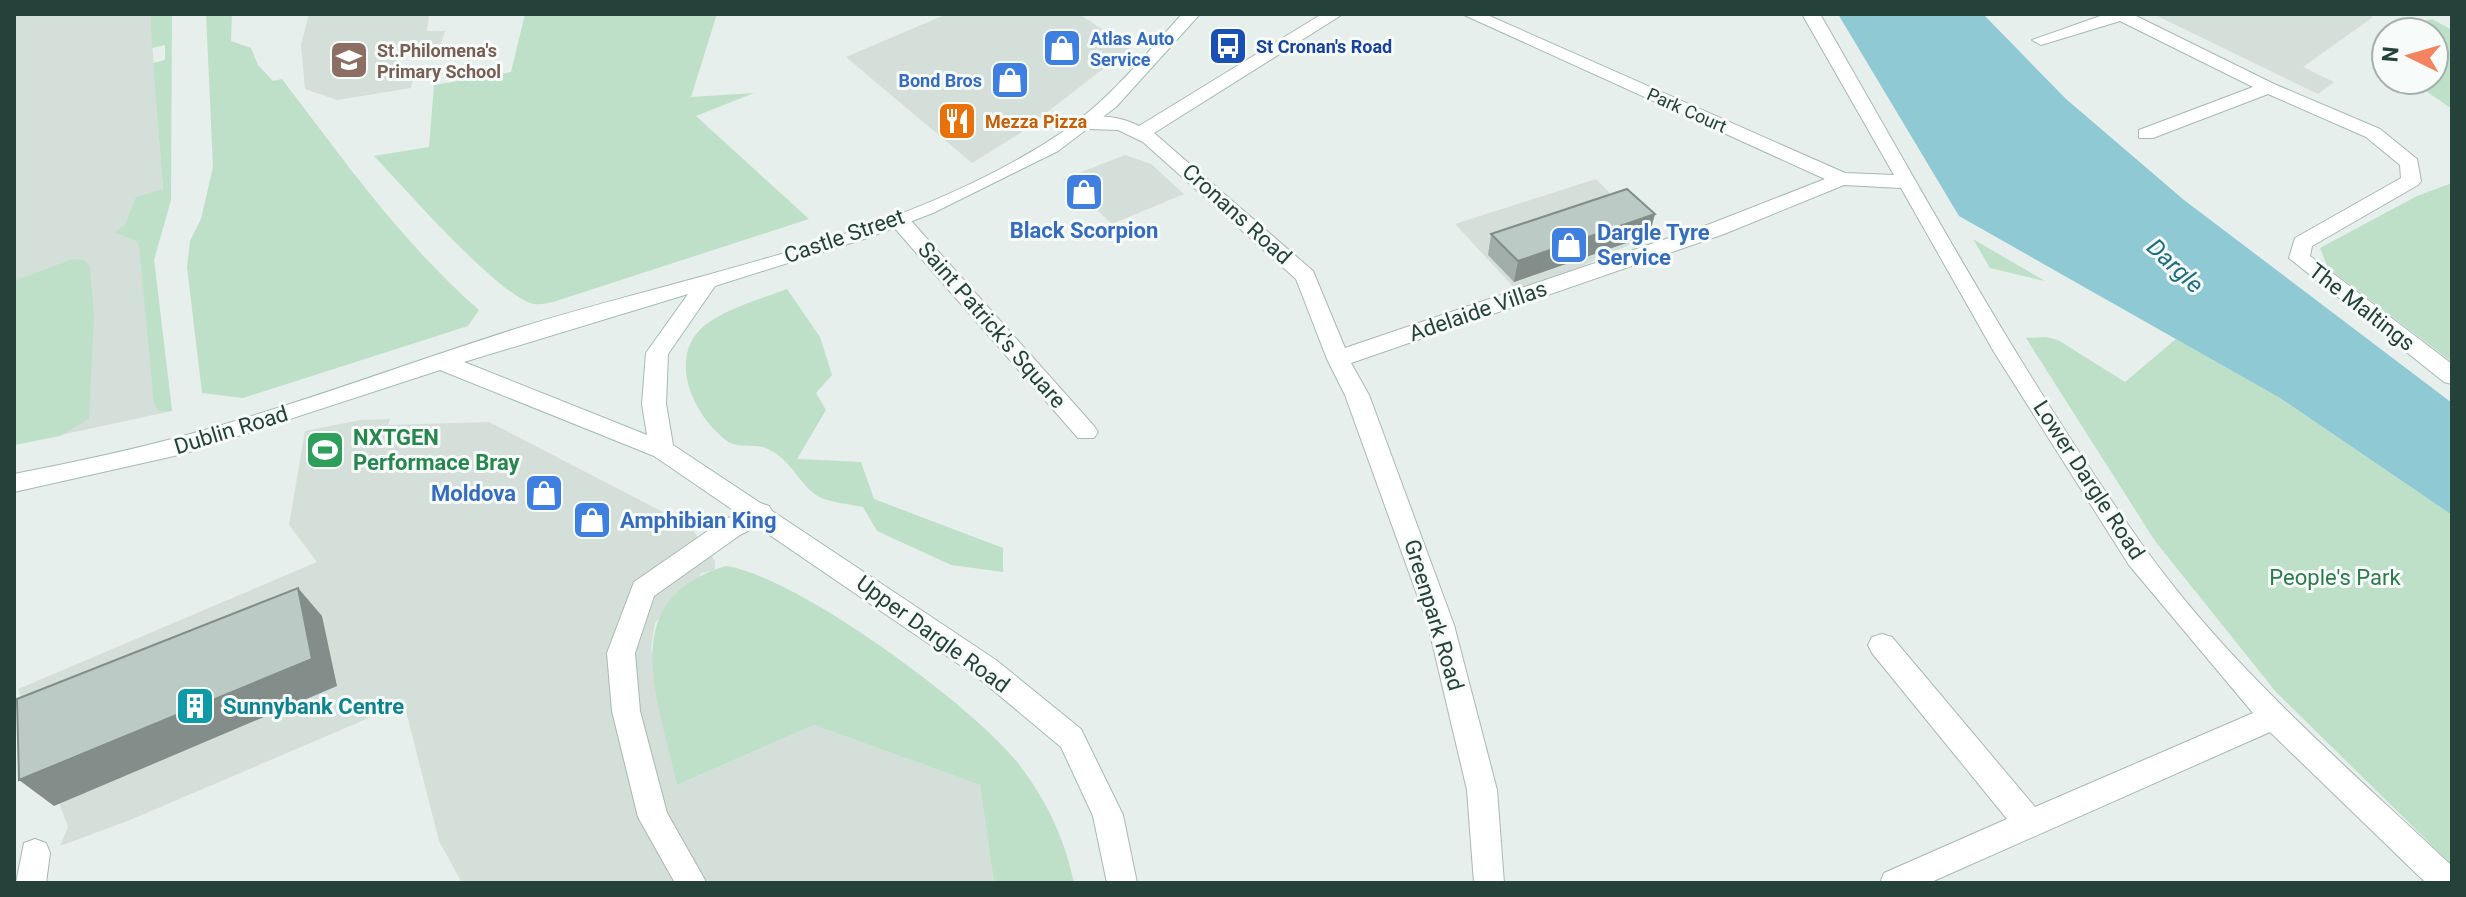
<svg xmlns="http://www.w3.org/2000/svg" width="2466" height="897" font-family="Roboto,sans-serif">
	<rect width="100%" height="100%" fill="#e6efeb"/>
	<g fill="#d4dfda">
		<polygon points="14,14 150,14 163,190 154,260 172,411 14,445"/>
		<polygon points="309,14 429,14 427,31 445,31 439,49 397,53 395,69 416,67 411,88 337,100 305,89 301,45"/>
		<polygon points="947,14 1079,14 1130,48 1019,134 972,163 846,57"/>
		<polygon points="2153,14 2364,14 2373,17 2303,67 2334,82 2318,94"/>
		<polygon points="1125,155 1151,164 1184,194 1112,224 1063,179"/>
		<polygon points="1596,179 1651,235 1520,294 1455,224"/>
		<polygon points="390,419 388,425 489,422 690,526 715,561 715,570 702,573 655,623 651,647 677,785 814,725 980,785 994,883 462,883 439,841 404,703 130,820 60,846 68,827 18,689 317,562 289,525 305,431 360,420"/>
	</g>
	<g fill="#bfe0c8">
		<polygon points="150,14 172,14 171,200 154,260 172,411 158,411 154,404 139,246 135,240 115,233 125,224 136,197 163,189 153,63 165,60 165,45 152,48"/>
		<path d="M206,14H232L231,41L251,48L258,65L273,81L282,79C343,159 403,244 479,310L468,326L243,398L202,393L187,267L190,241L201,219L213,167Z"/>
		<path d="M525,14H717L691,97L754,93L696,116L809,219L553,302C547,303 540,305 534,304C500,298 402,185 374,156L429,147L434,85L511,72Z"/>
		<polygon points="2432,19 2452,30 2452,109 2410,80 2434,80 2434,32 2392,32"/>
		<polygon points="2452,183 2452,362 2328,268 2320,248 2417,196"/>
		<polygon points="1973,239 1978,242 2045,281 1990,268"/>
		<polygon points="72,259 84,260 90,266 94,318 89,419 60,436 14,445 14,281"/>
		<path d="M787,289L820,337L832,375L816,393L826,410L797,459L861,462L874,499L1003,548V572L951,565L877,531L863,507C849,504 826,502 816,495C797,481 792,461 768,449C756,443 737,449 727,441C694,417 666,358 704,326C727,308 761,299 787,289Z"/>
		<polygon points="2046,337 2058,340 2125,382 2176,339 2280,398 2452,515 2452,865 2276,692 2155,541 2026,338"/>
		<path d="M726,566C797,576 978,709 1021,767C1048,803 1065,840 1074,883H994L980,785L814,725L677,785C659,701 613,599 726,566Z"/>
	</g>
	<polygon fill="#8ec9d4" points="1838,14 1983,14 2066,99 2184,200 2452,403 2452,515 2280,398 1959,216"/>
	<g fill="none" stroke-linecap="round" stroke-linejoin="round">
		<g stroke="#a8b8b2" stroke-width="2">
			<g id="minor">
				<path d="M1322,14H1343L1154,133L1313,271L1345,348L1710,224L1825,179L1462,14H1485L1845,173L1894,175L1802,14H1820C1924,194 2024,380 2146,550C2232,669 2346,766 2452,866V883H2426L2270,732L1929,883H1880L1884,873L2007,819L1872,653L1868,645L1872,637L1882,634L1892,637L2035,807L2253,713L2129,565L1994,352L1901,188L1844,185L1724,234L1351,363L1369,395L1454,625L1497,790L1504,883H1474L1467,790L1428,625L1345,395L1327,359L1296,279L1143,142L1118,130L1089,129L1080,123C1093,111 1124,118 1139,126Z"/>
				<polygon points="2106,14 2132,14 2274,84 2380,129 2417,159 2421,181 2418,185 2312,246 2310,256 2452,364 2452,384 2444,382 2289,258 2295,238 2401,178 2400,165 2366,137 2268,94 2153,138 2139,138 2139,130 2253,87 2120,21 2041,45 2032,40"/>
				<polygon points="898,213 905,214 1094,426 1098,432 1094,438 1078,438 891,224 888,219"/>
				<polygon points="760,503 769,506 773,513 769,520 740,535 654,596 635,653 640,711 667,813 705,880 704,883 675,883 638,817 612,711 607,653 634,582 722,521"/>
				<polygon points="35,839 46,843 50,853 46,883 16,883 24,843"/>
			</g>
		</g>
		<g stroke="#a4bbb3" stroke-width="2">
			<path id="secondary" d="M1182,14H1200L1116,107L1058,151L933,213L867,238L715,286L668,354L666,404L673,445L996,660L1081,729L1123,815L1137,883H1107L1093,816L1061,747L976,676L654,456L440,370L183,454L14,492V474C71,463 127,451 183,436C294,406 402,365 512,330C693,273 904,239 1064,131C1110,99 1145,55 1182,14ZM688,294L646,353L642,404L647,435L464,362Z"/>
		</g>
		<use href="#minor" fill="#fff" fill-rule="evenodd"/>
		<use href="#secondary" fill="#fff" fill-rule="evenodd"/>
	</g>
	<polygon fill="#a1aea9" points="1655,214 1649,235 1514,282 1488,255 1491,234"/>
	<g fill="#838d89">
		<polygon points="1655,214 1649,235 1514,282 1518,261"/>
		<polygon points="298,588 322,616 337,686 54,806 19,780"/>
	</g>
	<g fill="#bbcac4" stroke="#838d89" stroke-width="2">
		<polygon points="1627,189 1655,214 1518,261 1491,234"/>
		<polygon points="298,588 312,659 19,780 17,699"/>
	</g>
	<defs>
		<g id="bus-square" transform="scale(2)"><rect x="-9" y="-9" width="18" height="18" rx="4" fill="#1a4fb4" stroke="#f7fbf9"/><path d="M-5-6H5V4H4V6H2V4H-2V6H-4V4H-5ZM-3.5-4V0h7V-4ZM-3.5 1.2v1.5H-2V1.2ZM2 1.2v1.5H3.5V1.2Z" fill="#fff"/></g>
		<g id="shop-square" transform="scale(2)"><rect x="-9" y="-9" width="18" height="18" rx="4" fill="#3f7fe0" stroke="#f7fbf9"/><path d="M-5-2.5h2.3a2.7 3.5 0 0 1 5.4 0H5L5.5 6h-11ZM-1.5-2.5h3a1.5 2.3 0 0 0-3 0Z" fill="#fff"/></g>
		<g id="school-square" transform="scale(2)"><rect x="-9" y="-9" width="18" height="18" rx="4" fill="#8d6e63" stroke="#f7fbf9"/><path d="M0-5L7-2L0 1L-7-2ZM-4 1L0 2.5L4 1V4Q0 6-4 4Z" fill="#fff"/></g>
		<g id="restaurant-square" transform="scale(2)"><rect x="-9" y="-9" width="18" height="18" rx="4" fill="#e8710a" stroke="#f7fbf9"/><path d="M-5-6h1v4h1v-4h1v4h1v-4h1v5L-1.5 .5V6h-2V.5L-5-1ZM5-6V6H3V1.5H1.5Q1.5-4 5-6Z" fill="#fff"/></g>
		<g id="stadium-square" transform="scale(2)"><rect x="-9" y="-9" width="18" height="18" rx="4" fill="#2e9e5b" stroke="#f7fbf9"/><path d="M0-5a6.5 5 0 1 0 0 10a6.5 5 0 1 0 0-10ZM-3.5-1.8h7v3.6h-7Z" fill="#fff"/></g>
		<g id="building-square" transform="scale(2)"><rect x="-9" y="-9" width="18" height="18" rx="4" fill="#0f9aa8" stroke="#f7fbf9"/><path d="M-4-6H4V6H1V3H-1V6H-4ZM-2.5-4.3h1.7v1.8h-1.7ZM.8-4.3h1.7v1.8H.8ZM-2.5-1h1.7V.8h-1.7ZM.8-1h1.7V.8H.8Z" fill="#fff"/></g>
	</defs>
	<g fill-rule="evenodd">
		<use href="#bus-square" x="1228" y="46"/>
		<use href="#shop-square" x="1062" y="48"/>
		<use href="#school-square" x="349" y="60"/>
		<use href="#shop-square" x="1010" y="80"/>
		<use href="#restaurant-square" x="957" y="121"/>
		<use href="#shop-square" x="1084" y="192"/>
		<use href="#shop-square" x="1569" y="245"/>
		<use href="#stadium-square" x="325" y="450"/>
		<use href="#shop-square" x="544" y="493"/>
		<use href="#shop-square" x="592" y="520"/>
		<use href="#building-square" x="195" y="706"/>
	</g>
	<g text-anchor="middle" dominant-baseline="central" stroke-width="6" stroke-linejoin="round" paint-order="stroke">
		<g font-size="18" font-weight="bold" fill="#366cbe" stroke="#f7fbf9" text-anchor="start">
			<text x="1090" y="38">Atlas Auto<tspan x="1090" dy="21">Service</tspan></text>
			<text x="982" y="80" text-anchor="end">Bond Bros</text>
		</g>
		<g font-size="18" font-weight="bold" fill="#164399" stroke="#f7fbf9" text-anchor="start">
			<text x="1256" y="46">St Cronan's Road</text>
		</g>
		<g font-size="18" font-weight="bold" fill="#785e54" stroke="#f7fbf9" text-anchor="start">
			<text x="377" y="50">St.Philomena's<tspan x="377" dy="21">Primary School</tspan></text>
		</g>
		<g font-size="18" fill="#24423a" stroke="#f7fbf9">
			<text transform="translate(1687 110) rotate(24)">Park Court</text>
		</g>
		<g font-size="18" font-weight="bold" fill="#c56008" stroke="#f7fbf9" text-anchor="start">
			<text x="985" y="121">Mezza Pizza</text>
		</g>
		<g font-size="22" fill="#24423a" stroke="#f7fbf9">
			<text transform="translate(1237 214) rotate(42)">Cronans Road</text>
			<text transform="translate(844 236) rotate(-19)">Castle Street</text>
			<text transform="translate(2362 307) rotate(38)">The Maltings</text>
			<text transform="translate(1478 311) rotate(-19)">Adelaide Villas</text>
			<text transform="translate(992 325) rotate(49)">Saint Patrick's Square</text>
			<text transform="translate(231 430) rotate(-17)">Dublin Road</text>
			<text transform="translate(2089 480) rotate(57)">Lower Dargle Road</text>
			<text transform="translate(1434 615) rotate(73)">Greenpark Road</text>
			<text transform="translate(933 634) rotate(36)">Upper Dargle Road</text>
		</g>
		<g font-size="22" font-weight="bold" fill="#366cbe" stroke="#f7fbf9" text-anchor="start">
			<text x="1084" y="230" text-anchor="middle">Black Scorpion</text>
			<text x="1597" y="232">Dargle Tyre<tspan x="1597" dy="25">Service</tspan></text>
			<text x="516" y="493" text-anchor="end">Moldova</text>
			<text x="620" y="520">Amphibian King</text>
		</g>
		<g font-size="22" font-weight="bold" fill="#27864d" stroke="#f7fbf9" text-anchor="start">
			<text x="353" y="437">NXTGEN<tspan x="353" dy="25">Performace Bray</tspan></text>
		</g>
		<g font-size="22" fill="#2d7a4b" stroke="#f7fbf9">
			<text x="2335" y="577">People's Park</text>
		</g>
		<g font-size="22" font-weight="bold" fill="#0d838f" stroke="#f7fbf9" text-anchor="start">
			<text x="223" y="706">Sunnybank Centre</text>
		</g>
		<g font-size="24" font-style="italic" fill="#1c6f80" stroke="#f7fbf9">
			<text transform="translate(2175 266) rotate(43)">Dargle</text>
		</g>
	</g>
	<rect width="2466" height="897" fill="none" stroke="#24423a" stroke-width="32"/>
	<g transform="translate(2410 56) rotate(275)"><circle r="38" fill="#f7fbf9" stroke="#a3b1ad" stroke-width="2"/>
	<path d="M0-6L14 30L0 20L-14 30Z" fill="#f4845f"/>
	<text y="-12" font-size="22" font-weight="bold" text-anchor="middle" fill="#24423a">N</text>
	</g>
</svg>
